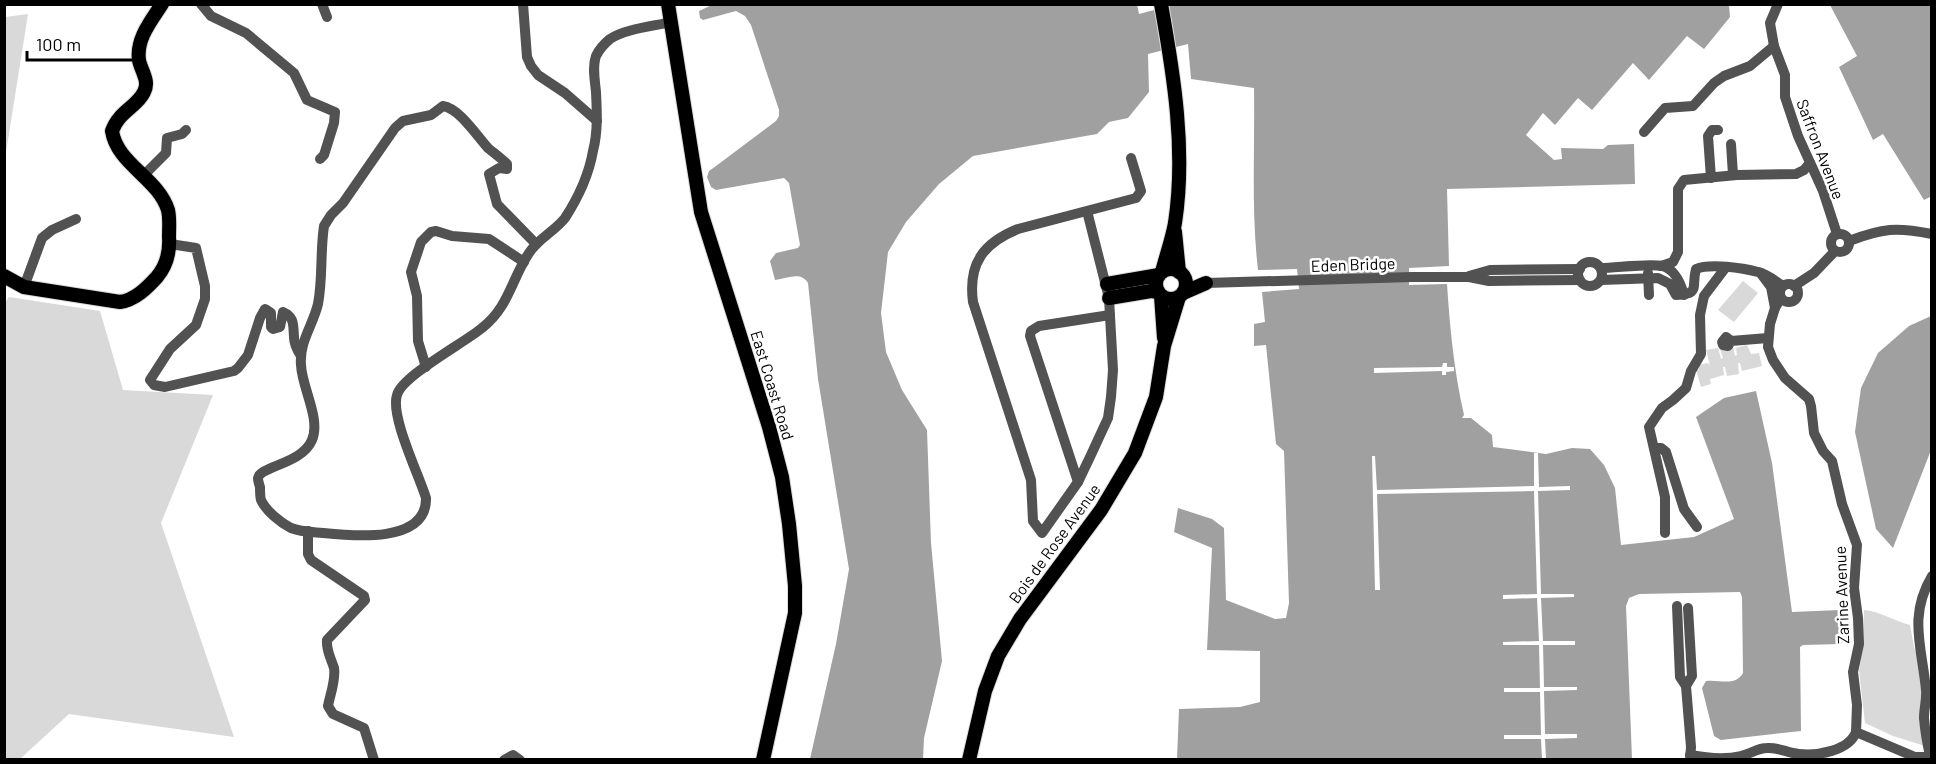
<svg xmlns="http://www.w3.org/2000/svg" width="1936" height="764" font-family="Barlow,sans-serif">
	<rect width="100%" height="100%" fill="#fff"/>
	<g fill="#d9d9d9">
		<polygon points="28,14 5,159 5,17"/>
		<polygon points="1743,281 1758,293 1734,322 1718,310"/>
		<polygon points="9,297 100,311 123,390 213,395 161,523 234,737 69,714 20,759 5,760 4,304"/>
		<polygon points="1747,345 1751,354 1759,353 1762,366 1742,371 1740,363 1738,363 1739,374 1727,376 1725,367 1723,367 1724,375 1710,379 1711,384 1701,387 1696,370 1699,369 1698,365 1708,363 1710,366 1706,350 1718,348 1721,359 1723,358 1720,349 1733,346 1735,356 1737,355 1736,348"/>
		<path d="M1864,610C1880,611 1894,621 1910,625L1914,647L1920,666L1925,746L1893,736L1865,723L1859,671L1863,644Z"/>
	</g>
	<g fill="#a0a0a0">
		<path d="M714,4H1137L1139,14L1177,4L1729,5L1730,17L1704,49L1687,36L1649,80L1633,63L1592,110L1578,98L1555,125L1543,113L1526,135L1554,160L1562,159L1561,148L1603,149L1608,145L1634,144L1635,184L1447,189L1449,266L1409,268V285L1447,284C1450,329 1454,371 1464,415L1462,418H1471L1492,435L1493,447L1546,454L1572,448L1590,449L1604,465L1615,488L1621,545L1694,537L1734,519L1696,417L1724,398L1756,391L1772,463L1792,612L1840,610L1844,640L1841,644L1803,645L1800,647L1801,731L1721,740L1714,736L1702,688L1706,681C1719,679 1735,687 1743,673L1742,597L1740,592L1639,594L1629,598L1626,606L1632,759H1177L1179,709L1240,707L1260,702V651L1207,650L1212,548L1174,532L1178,508L1212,519L1224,528L1226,600L1275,619L1286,618L1289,603L1284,451L1276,444L1266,345L1254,346V324L1265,322L1262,292L1299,289L1297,269L1258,270C1251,209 1255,149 1254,88L1191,79L1188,44L1148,54L1149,92L1128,118L1109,122L1097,134L973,156L939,184L906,222L888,252L881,313L886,352L902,390L927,430L931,543L942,661L924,738L923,759H810L836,644L849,569L818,379L808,283C801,271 788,278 775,280L770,261L776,253L798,248L800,245L789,183L784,178L716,190L711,187L707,177L709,171L716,166L776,121L779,116V110L751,25L745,16L736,11L703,20L700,18L699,11Z"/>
		<polygon points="1830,5 1931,5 1932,196 1924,200 1883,134 1873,140 1839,67 1857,56"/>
		<polygon points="1931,316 1931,450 1893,548 1876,529 1855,432 1861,388 1878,353 1909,326"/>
	</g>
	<g fill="#fff">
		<polygon points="1443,363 1447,363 1447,367 1454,367 1454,371 1446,372 1446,375 1442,375 1442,371 1374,373 1374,368 1442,367"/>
		<polygon points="1534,453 1538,453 1539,487 1570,486 1570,490 1538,491 1541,594 1574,594 1574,597 1541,598 1543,641 1575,641 1575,645 1543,645 1544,687 1577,687 1577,690 1544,691 1545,734 1577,734 1577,738 1545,739 1546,760 1542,759 1541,739 1504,739 1504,735 1541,735 1540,692 1504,692 1504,688 1540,688 1539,645 1503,645 1503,642 1539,641 1537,598 1503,599 1503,595 1537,594 1534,491 1377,494 1380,590 1375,590 1372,456 1375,456 1377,490 1534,486"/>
	</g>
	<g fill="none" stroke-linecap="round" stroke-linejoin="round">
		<g stroke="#dbdbdb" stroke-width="16">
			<g id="major">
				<polyline points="668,4 701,212 769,427 782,477 789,524 795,586 795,613 763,760"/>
				<path d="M1161,4C1174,76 1186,151 1175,223C1172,240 1166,256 1162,272"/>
				<polyline points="1175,232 1179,272"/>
				<circle cx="1171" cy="284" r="15"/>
				<path d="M4,276L24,287L120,302C135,300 147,288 157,277C167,265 170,252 169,237C169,228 170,218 168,210C158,178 117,164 112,131C119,111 137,107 144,92C150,81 141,71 139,60C136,39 151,21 162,4"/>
				<polyline points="1107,284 1159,275"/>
				<polyline points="1183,293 1206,283"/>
				<polyline points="1161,296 1164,338"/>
				<polyline points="1109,298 1151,291 1158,292"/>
				<polyline points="969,760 985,691 998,656 1020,619 1101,510 1135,453 1156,397 1164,346 1179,297"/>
			</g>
		</g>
		<g stroke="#525252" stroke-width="10">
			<polyline points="201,4 211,16 246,33 294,73 307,100 335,112 334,123 324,155 320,159"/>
			<polyline points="322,4 327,17"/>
			<polyline points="523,4 527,57 531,66 538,75 565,93 597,121"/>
			<polyline points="1778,4 1770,23 1774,46 1785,75 1785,97 1798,136 1823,191 1837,234"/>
			<polyline points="1644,132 1665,108 1693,106 1714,83 1724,76 1750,66 1774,46"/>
			<polyline points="1731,144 1733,175"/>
			<polyline points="143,176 166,153 167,138 182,134 186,130"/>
			<polyline points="1711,178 1708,136 1712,130 1718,130"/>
			<path d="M1087,211L1109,298L1113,370L1111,397L1108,418L1090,457L1078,482L1042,533L1033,521L1031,480L973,302C968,264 983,243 1018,229L1136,198L1141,191L1131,158"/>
			<circle cx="1840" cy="243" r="9"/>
			<path d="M1849,241C1883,228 1896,227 1932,234"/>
			<path d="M170,244L196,248L205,286V299L196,325L170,349L150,380L154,385L165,387L234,371L238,368L248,355L260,318L265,309L271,313V327L273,329L280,327L283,312C295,317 293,326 294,337C294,344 297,350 301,356"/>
			<path d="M536,244L497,204L489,174L499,168L507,169V164C501,158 494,153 488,148C477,136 459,108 443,106L431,115L403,121L395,128L343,203L331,215L324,226C320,252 323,278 318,304C313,325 299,342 301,365C302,388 321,419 312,440C302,464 260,466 258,478C258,481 259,484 260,487C260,491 260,497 261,500C266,511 281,523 291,528C301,532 313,532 323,533C352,536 427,544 426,498C419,475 390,416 397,395C402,376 464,343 482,328C509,307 511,280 529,253C539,238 555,231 565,218C578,198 589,174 593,151C598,132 597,112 596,92C595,81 592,67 596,56C599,50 605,43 610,39C624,29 655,26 671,22"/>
			<circle cx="1590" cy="274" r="12"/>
			<polyline points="1661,266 1673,262 1678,252 1678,189 1684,180 1737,175 1796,174 1804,170 1810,163"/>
			<path d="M1601,268C1615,268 1650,263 1662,266C1675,269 1681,284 1684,295"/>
			<polyline points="1648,273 1649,295"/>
			<polyline points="1762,275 1771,287 1775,308"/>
			<polyline points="1469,276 1490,270 1580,269"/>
			<path d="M1601,280L1658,278L1670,284L1676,295C1701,294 1691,287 1696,269C1710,263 1743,268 1758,272C1767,274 1775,281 1783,286"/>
			<polyline points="1206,283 1412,277 1469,277 1489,281 1580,280"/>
			<circle cx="1789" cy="293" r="9"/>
			<polyline points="1794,286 1814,273 1835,251"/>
			<polyline points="24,287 42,238 52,230 76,219"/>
			<polyline points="1781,298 1775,308 1770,324 1768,347 1773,360 1785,378 1809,399 1811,406 1814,433 1823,451 1832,461 1842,504 1857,545 1854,588 1858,618 1859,644 1853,672 1857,705 1856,732 1915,757 1930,757"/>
			<polyline points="1731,341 1728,346 1723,345 1722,342 1726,337 1731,341 1768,338"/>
			<polyline points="426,367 418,341 417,296 411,272 421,242 431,232 436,231 452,236 489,239 524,262"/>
			<polyline points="1654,448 1661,448 1666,452 1684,509 1697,527"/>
			<polyline points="1078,482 1030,336 1031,331 1039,326 1110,315"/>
			<path d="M308,531V554L311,560L364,596L365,600L327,640C326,651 331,658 334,668C336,680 330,695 328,706L333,714L364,728L374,760"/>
			<polyline points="1665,533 1665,497 1649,427 1662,408 1673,400 1686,388 1691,371 1701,354 1700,315 1704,296 1726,267"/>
			<polyline points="1677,606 1680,677 1686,686"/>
			<polyline points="1688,608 1692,676 1686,686 1691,747 1690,760"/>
			<path d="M1690,755C1706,758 1725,760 1741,756C1751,754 1757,748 1767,748C1779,747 1787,753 1799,754C1817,756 1849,751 1856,732"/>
			<polyline points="504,760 513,755 520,760"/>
			<path d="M1931,760C1928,747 1925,731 1924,718C1924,708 1927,699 1926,690C1922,647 1908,616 1932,576"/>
		</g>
		<use href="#major" stroke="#000" stroke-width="14"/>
	</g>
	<g text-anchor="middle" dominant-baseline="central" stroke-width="5" stroke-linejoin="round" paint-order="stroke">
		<g font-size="16" fill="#000" stroke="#fff">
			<text transform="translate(1821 149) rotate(69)">Saffron Avenue</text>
			<text transform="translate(1353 264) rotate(-2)">Eden Bridge</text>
			<text transform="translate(773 385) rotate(73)">East Coast Road</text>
			<text transform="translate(1054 543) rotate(-54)">Bois de Rose Avenue</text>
			<text transform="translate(1841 595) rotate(-92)">Zarine Avenue</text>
		</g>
	</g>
	<rect width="1936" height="764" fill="none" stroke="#000000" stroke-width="12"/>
	<path d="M27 51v9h110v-9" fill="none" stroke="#000000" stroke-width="3"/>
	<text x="36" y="51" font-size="18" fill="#000000" stroke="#ffffff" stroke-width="4.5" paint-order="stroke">100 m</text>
</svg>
